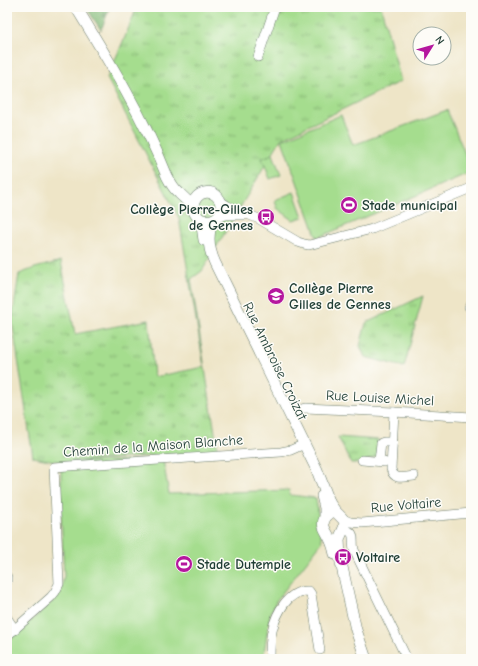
<svg xmlns="http://www.w3.org/2000/svg" width="478" height="666" font-family="'Comic Neue',sans-serif">
	<defs>
		<pattern id="grass-tufts" width="24" height="20" patternUnits="userSpaceOnUse"><rect width="24" height="20" fill="#a5dd8e"/><path d="M3 7l-1-3M5 7V3M7 7l1-3M15 17l-1-3M17 17v-4M19 17l1-3" fill="none" stroke="#86b475"/></pattern>
		<pattern id="forest-firs" width="22" height="20" patternUnits="userSpaceOnUse"><rect width="22" height="20" fill="#84bc79"/><path d="M5 1l3.5 6h-7zM16 11l3.5 6h-7z" fill="#6b9a64"/></pattern>
	</defs>
	<rect width="100%" height="100%" fill="#fdfcf7"/>
	<filter id="ink" filterUnits="userSpaceOnUse"><feTurbulence type="fractalNoise" baseFrequency=".025" numOctaves="2"/><feDisplacementMap in="SourceGraphic" scale="8" xChannelSelector="R" yChannelSelector="G"/><feConvolveMatrix kernelMatrix="1 2 1 2 8 2 1 2 1" color-interpolation-filters="sRGB"/></filter>
	<filter id="wash" filterUnits="userSpaceOnUse"><feTurbulence type="fractalNoise" baseFrequency=".012" numOctaves="4" result="noise"/><feDisplacementMap in="SourceGraphic" scale="16" xChannelSelector="R" yChannelSelector="G"/><feGaussianBlur stdDeviation="0.9" result="paint"/><feColorMatrix in="noise" values="0 0 0 0 0 0 0 0 0 0 0 0 0 0 0 0 0 1.4 0 .05"/><feComposite in="paint" operator="in"/></filter>
	<g filter="url(#wash)">
		<rect width="100%" height="100%" fill="#eee5c7"/>
		<g fill="url(#grass-tufts)" stroke="#628d61">
			<polygon points="137,7 381,7 401,81 281,139 202,271 191,279 218,452 61,462 33,457 12,320 19,274 35,268 61,261 75,334 149,320 154,377 204,367 179,218 107,78 125,37"/>
			<polygon points="423,296 404,367 365,357 360,346 366,323"/>
			<polygon points="338,437 379,440 378,456 360,463 351,463"/>
		</g>
		<polygon fill="url(#forest-firs)" stroke="#527c56" points="86,7 110,7 101,30"/>
		<g fill="#a5dd8e" stroke="#628d61">
			<polygon points="447,110 471,168 471,172 317,238 282,140 341,115 353,145"/>
			<polygon points="273,154 281,175 270,179 262,158"/>
			<polygon points="294,192 303,217 293,220 277,208 275,200"/>
			<polygon points="163,460 169,494 289,490 290,495 316,498 322,542 276,601 270,615 263,659 7,659 7,642 60,595 64,576 61,513 61,462"/>
		</g>
	</g>
	<g filter="url(#ink)">
		<g fill="none" stroke-linecap="round" stroke-linejoin="round">
			<g stroke="#677867" stroke-width="10">
				<g id="minor">
					<polyline points="258,57 275,7"/>
					<polyline points="220,201 228,206 259,219 298,242 304,244 309,245 372,229 471,188"/>
					<polyline points="217,217 226,215 245,215"/>
					<polyline points="469,307 471,306"/>
					<path d="M394,412L391,469C394,481 404,477 414,476"/>
					<polyline points="291,417 298,410 305,408 394,412 471,417"/>
					<polyline points="362,460 384,462"/>
					<polyline points="379,461 381,443 384,442 393,442"/>
					<polyline points="343,519 350,522 362,523 471,513"/>
					<path d="M344,528C358,535 351,538 354,550L407,659"/>
					<polyline points="7,577 7,581"/>
					<polyline points="7,618 15,630"/>
					<polyline points="7,636 51,597 55,592 59,584 54,467 281,452 291,450 300,446"/>
					<path d="M270,659C270,650 270,640 272,631C276,614 288,589 309,591L311,594L320,650"/>
				</g>
			</g>
			<g stroke="#677867" stroke-width="12">
				<g id="major">
					<path d="M76,7C109,61 144,118 167,176C170,182 174,189 179,193C183,197 187,200 190,204C194,209 194,215 200,219C205,221 210,221 215,219C219,216 222,211 221,206C220,187 193,188 193,208"/>
					<polyline points="198,217 202,226 204,240"/>
					<path d="M214,219C206,234 208,248 215,263L317,470L330,504L335,511L342,518L345,522L344,528L339,539L340,558L356,630L366,659"/>
					<polyline points="322,496 325,508 325,518"/>
					<path d="M329,514C317,523 327,531 331,541C333,545 334,550 335,554"/>
				</g>
			</g>
			<use href="#minor" stroke="#fff" stroke-width="9"/>
			<use href="#major" stroke="#fff" stroke-width="11"/>
		</g>
	</g>
	<defs>
		<g id="stadium-disc" transform="scale(0.9)"><circle r="9.5" fill="#b5179e" stroke="#fdfcf7"/><path d="M0-5a6.5 5 0 1 0 0 10a6.5 5 0 1 0 0-10ZM-3.5-1.8h7v3.6h-7Z" fill="#fff"/></g>
		<g id="bus-disc" transform="scale(0.9)"><circle r="9.5" fill="#b5179e" stroke="#fdfcf7"/><path d="M-5-6H5V4H4V6H2V4H-2V6H-4V4H-5ZM-3.5-4V0h7V-4ZM-3.5 1.2v1.5H-2V1.2ZM2 1.2v1.5H3.5V1.2Z" fill="#fff"/></g>
		<g id="school-disc" transform="scale(0.9)"><circle r="9.5" fill="#b5179e" stroke="#fdfcf7"/><path d="M0-5L7-2L0 1L-7-2ZM-4 1L0 2.5L4 1V4Q0 6-4 4Z" fill="#fff"/></g>
	</defs>
	<g fill-rule="evenodd">
		<use href="#stadium-disc" x="349" y="205"/>
		<use href="#bus-disc" x="266" y="217"/>
		<use href="#school-disc" x="276" y="296"/>
		<use href="#bus-disc" x="343" y="557"/>
		<use href="#stadium-disc" x="184" y="564"/>
	</g>
	<g text-anchor="middle" dominant-baseline="central" stroke-width="3" stroke-linejoin="round" paint-order="stroke">
		<g font-size="14" font-weight="bold" fill="#1f3d34" stroke="#fdfcf7" text-anchor="start">
			<text x="362" y="205">Stade municipal</text>
			<text x="253" y="209" text-anchor="end">Collège Pierre-Gilles<tspan x="253" dy="16">de Gennes</tspan></text>
			<text x="289" y="288">Collège Pierre<tspan x="289" dy="16">Gilles de Gennes</tspan></text>
			<text x="356" y="557">Voltaire</text>
			<text x="197" y="564">Stade Dutemple</text>
		</g>
		<g font-size="14" fill="#1f3d34" stroke="#fdfcf7">
			<text transform="translate(275 361) rotate(64)">Rue Ambroise Croizat</text>
			<text transform="translate(380 398) rotate(3)">Rue Louise Michel</text>
			<text transform="translate(153 446) rotate(-4)">Chemin de la Maison Blanche</text>
			<text transform="translate(406 505) rotate(-5)">Rue Voltaire</text>
		</g>
	</g>
	<rect width="478" height="666" fill="none" stroke="#fdfcf7" stroke-width="24"/>
	<g transform="translate(432 46) rotate(53)"><circle r="19" fill="#fdfcf7" stroke="#a4b0a9"/>
	<path d="M0-3L7 15L0 10L-7 15Z" fill="#b5179e"/>
	<text y="-6" font-size="11" font-weight="bold" text-anchor="middle" fill="#1f3d34">N</text>
	</g>
</svg>
